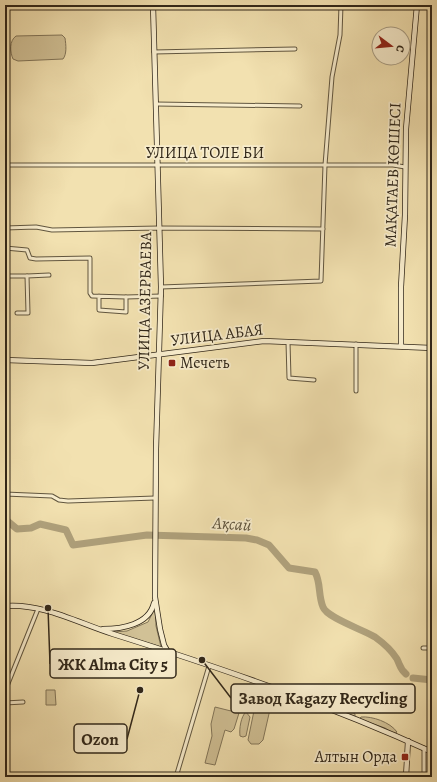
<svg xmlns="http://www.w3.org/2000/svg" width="437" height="782" font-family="Alegreya,serif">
	<rect width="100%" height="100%" fill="#f2e1b0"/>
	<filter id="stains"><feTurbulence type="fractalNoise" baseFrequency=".005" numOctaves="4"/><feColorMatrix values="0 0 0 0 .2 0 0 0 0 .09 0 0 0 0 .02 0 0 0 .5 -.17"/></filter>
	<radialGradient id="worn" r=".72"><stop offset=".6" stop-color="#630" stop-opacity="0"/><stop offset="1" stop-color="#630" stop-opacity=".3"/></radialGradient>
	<g fill="#d1c196" stroke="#817458">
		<path d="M62,35L65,38C66,45 67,54 63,59L18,61L13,59C10,52 9,41 16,36Z"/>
		<polygon points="155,608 156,626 161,647 113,632 127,631 148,622"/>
		<polygon points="287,685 291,685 320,700 343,707 344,710 349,710 355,714 355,717 291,692 287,688"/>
		<polygon points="46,690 55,690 56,705 46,705"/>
		<polygon points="256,701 271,705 263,740 259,744 251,744 248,740"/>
		<polygon points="215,707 239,713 234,729 231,732 225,730 215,765 205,763 212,736 211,724"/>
		<path d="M246,712L250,717L246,736L243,737L240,736C239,729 241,716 246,712Z"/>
		<path d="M361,717C372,716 390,722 397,732L394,734L385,728L359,719Z"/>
	</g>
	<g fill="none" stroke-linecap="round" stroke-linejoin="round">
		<g stroke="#b0a27d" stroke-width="7">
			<path d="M5,519L17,529L31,528L40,524L66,530L73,545L147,535L246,538L257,540L269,545L289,568L315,572C321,583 318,595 323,607C327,618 364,630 375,637C382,642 392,651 397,659C400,665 400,669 406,674"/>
			<polyline points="413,678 432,680"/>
		</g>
		<g stroke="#61563f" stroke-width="5">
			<g id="street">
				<polyline points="154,52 295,49"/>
				<polyline points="156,104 300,106"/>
				<polyline points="5,165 393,165 405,167"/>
				<polyline points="5,228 36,227 52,230 159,228 323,229"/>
				<polyline points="5,248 27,250 30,258 36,259 90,258 90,293 92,296 126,297 126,312 99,310 99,296"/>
				<polyline points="5,276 27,276"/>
				<polyline points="161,287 321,281 325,165 332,77 340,35 341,5"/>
				<polyline points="126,297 161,296"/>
				<polyline points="17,313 28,313 27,276 49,275"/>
				<polyline points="288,342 289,378 314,380"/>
				<polyline points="356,344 356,391"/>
				<polyline points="5,494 52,496 59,500 68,501 155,498"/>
				<polyline points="423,648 432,648"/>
				<polyline points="5,691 38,609"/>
				<polyline points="5,703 23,702"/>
				<polyline points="176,777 209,666"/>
				<polyline points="424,777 424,748"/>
			</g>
		</g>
		<g stroke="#312719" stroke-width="6">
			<g id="secondary">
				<polyline points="153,5 161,287 156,449 155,597 160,629 164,645 168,652"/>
				<polyline points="401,346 401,287 405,215 406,129 417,5"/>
				<polyline points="5,360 92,363 264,341 432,348"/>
				<path d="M5,606C43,603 78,623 113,634C221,668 329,705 432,752"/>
				<path d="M103,629C121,629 149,625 154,603"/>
				<polyline points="406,777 408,741"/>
			</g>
		</g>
		<use href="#street" stroke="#f7eccc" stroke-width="3"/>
		<use href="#secondary" stroke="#f7eccc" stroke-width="4.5"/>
	</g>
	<g fill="#8f2418" stroke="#f7eccc" stroke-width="1.5">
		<rect x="168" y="359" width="8" height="8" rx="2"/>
		<rect x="401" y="753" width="8" height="8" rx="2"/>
	</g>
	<g text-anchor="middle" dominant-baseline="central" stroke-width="3.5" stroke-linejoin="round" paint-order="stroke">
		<g font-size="16" fill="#312719" stroke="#f7eccc">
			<text x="205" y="153">УЛИЦА ТОЛЕ БИ</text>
			<text transform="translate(393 175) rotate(-88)">МАҚАТАЕВ КӨШЕСІ</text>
			<text transform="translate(145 301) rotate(-89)">УЛИЦА АЗЕРБАЕВА</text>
			<text transform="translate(217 335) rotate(-7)">УЛИЦА АБАЯ</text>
		</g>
		<g font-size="16" fill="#312719" stroke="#f7eccc" text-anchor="start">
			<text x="180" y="363">Мечеть</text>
			<text x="397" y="757" text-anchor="end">Алтын Орда</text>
		</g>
		<g font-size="17" font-style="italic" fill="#5d523c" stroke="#f7eccc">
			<text transform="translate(232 524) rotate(4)">Ақсай</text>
		</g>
	</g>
	<path fill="none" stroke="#312719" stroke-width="1.5" d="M48 608L50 664M202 660L231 698M140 690L127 739"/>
	<g fill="#312719" stroke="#f7eccc" stroke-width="1.5">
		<circle cx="48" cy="608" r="4"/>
		<circle cx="202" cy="660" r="4"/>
		<circle cx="140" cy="690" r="4"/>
	</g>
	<g fill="#f7eccc" stroke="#312719" stroke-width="1.5">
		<rect x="50" y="649" width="126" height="29" rx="4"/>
		<rect x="231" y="684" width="184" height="29" rx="4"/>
		<rect x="74" y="724" width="53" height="29" rx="4"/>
	</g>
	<g font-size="17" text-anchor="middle" font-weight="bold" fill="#312719">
		<text x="113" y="670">ЖК Alma City 5</text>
		<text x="323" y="704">Завод Kagazy Recycling</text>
		<text x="100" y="745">Ozon</text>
	</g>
	<rect width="437" height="782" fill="none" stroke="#f2e1b0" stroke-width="20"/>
	<rect x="6" y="6" width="425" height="770" fill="none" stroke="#312719" stroke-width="2"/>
	<rect x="10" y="10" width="417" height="762" fill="none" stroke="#312719"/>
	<g transform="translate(391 46) rotate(106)"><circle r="19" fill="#f7eccc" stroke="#a89d84"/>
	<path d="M0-3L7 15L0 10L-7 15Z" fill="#8f2418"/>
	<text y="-6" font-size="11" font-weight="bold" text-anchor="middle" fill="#312719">С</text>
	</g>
	<rect width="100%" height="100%" filter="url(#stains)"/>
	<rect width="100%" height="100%" fill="url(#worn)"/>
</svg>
